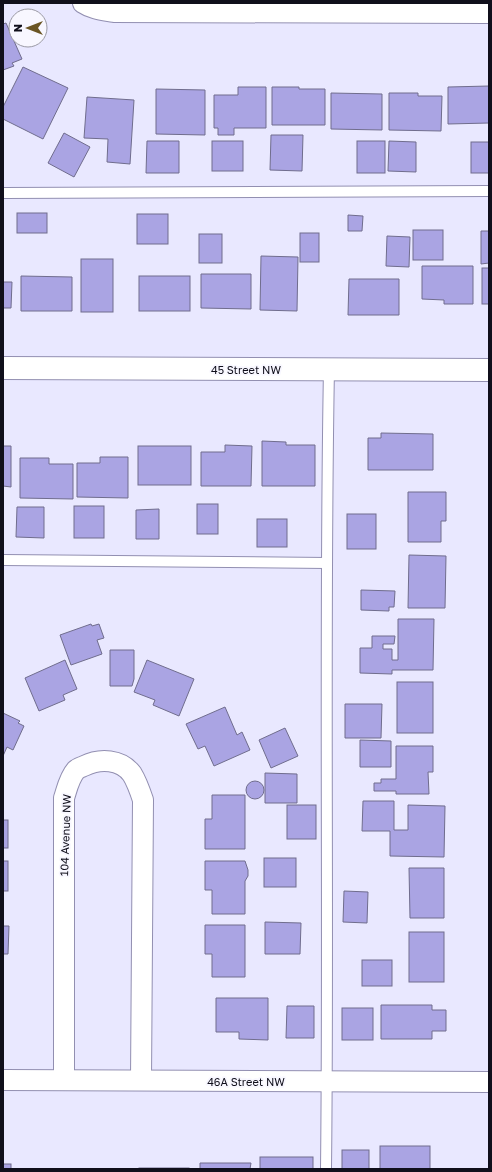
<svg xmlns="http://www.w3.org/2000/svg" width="492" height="1172" font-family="'Golos Text',sans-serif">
	<rect width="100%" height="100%" fill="#e9e8ff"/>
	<g fill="#aaa4e3" stroke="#706d8d">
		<polygon points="6,23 22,59 12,63 14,66 3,70 3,24"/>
		<polygon points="23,67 68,88 43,139 3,119 3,107"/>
		<polygon points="489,86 489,123 448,124 448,87"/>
		<polygon points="238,87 266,87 266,128 234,128 234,135 218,135 218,128 214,128 214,95 238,95"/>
		<polygon points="272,87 299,87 299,89 325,89 325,125 272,125"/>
		<polygon points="156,89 205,90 205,135 156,134"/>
		<polygon points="331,93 382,94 382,130 331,129"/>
		<polygon points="389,93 418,93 418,96 442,96 441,131 389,130"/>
		<polygon points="87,97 134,100 130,164 107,162 108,139 84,138"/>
		<polygon points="64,133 90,147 74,177 48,163"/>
		<polygon points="271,135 303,135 302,171 270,170"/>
		<polygon points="147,141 179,141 179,173 146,173"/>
		<rect x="212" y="141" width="31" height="30"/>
		<rect x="357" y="141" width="28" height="32"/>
		<polygon points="389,141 416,142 416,172 388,171"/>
		<rect x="471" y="142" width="18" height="31"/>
		<rect x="17" y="213" width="30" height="20"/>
		<rect x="137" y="214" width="31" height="30"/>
		<polygon points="348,215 363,216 362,231 348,231"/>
		<rect x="413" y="230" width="30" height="30"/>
		<polygon points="481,231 489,231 489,263 481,264"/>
		<rect x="300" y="233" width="19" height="29"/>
		<rect x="199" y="234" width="23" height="29"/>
		<polygon points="387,236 410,237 409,267 386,266"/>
		<polygon points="261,256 298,257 297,311 260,310"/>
		<rect x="81" y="259" width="32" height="53"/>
		<polygon points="422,266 473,266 473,304 444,304 444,300 422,299"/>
		<rect x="482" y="268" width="7" height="36"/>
		<polygon points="201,274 251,274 251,309 201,308"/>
		<polygon points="21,276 72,277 72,311 21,311"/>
		<rect x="139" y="276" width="51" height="35"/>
		<polygon points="349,279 399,279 399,315 348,315"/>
		<polygon points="3,282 12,282 11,308 3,308"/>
		<polygon points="381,433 433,434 433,470 368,470 368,438 381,438"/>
		<polygon points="262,441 286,442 286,445 315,445 315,486 262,486"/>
		<polygon points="225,445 252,446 251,486 201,486 201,452 225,452"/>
		<polygon points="3,446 11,446 11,487 3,486"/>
		<rect x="138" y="446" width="53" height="39"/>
		<polygon points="100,457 128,457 128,498 77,497 77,463 100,463"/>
		<polygon points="20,458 49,458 49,464 73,464 73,499 20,498"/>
		<polygon points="408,492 446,492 446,521 441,521 441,542 408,542"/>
		<rect x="197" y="504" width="21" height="30"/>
		<rect x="74" y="506" width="30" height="32"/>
		<polygon points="17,507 44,507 44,538 16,537"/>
		<polygon points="159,509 159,539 136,539 136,510"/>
		<rect x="347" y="514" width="29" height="35"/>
		<rect x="257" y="519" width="30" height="28"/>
		<polygon points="409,555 446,556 445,608 408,608"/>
		<polygon points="361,590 395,591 394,607 389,607 389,611 361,610"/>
		<polygon points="398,619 434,619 433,670 392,670 392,674 360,673 360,648 372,648 372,636 395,636 394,644 383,644 383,649 392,649 392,660 398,660"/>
		<polygon points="91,624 92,626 99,624 104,638 97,640 102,654 71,665 60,635"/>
		<polygon points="110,650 134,650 134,679 132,686 110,686"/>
		<polygon points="65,660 77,689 63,695 65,700 39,711 25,678"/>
		<polygon points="147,660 194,679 179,716 153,705 155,700 134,692"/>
		<rect x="397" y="682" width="36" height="51"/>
		<polygon points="345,704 382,704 381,738 345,738"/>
		<polygon points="225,707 237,735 242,732 250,750 214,766 205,746 198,749 186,724"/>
		<polygon points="3,713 20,721 18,723 24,726 13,750 7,747 3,756"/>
		<polygon points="285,728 298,756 271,768 259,740"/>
		<polygon points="360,740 391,741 391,767 360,767"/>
		<polygon points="396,746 433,746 433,772 428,772 429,794 396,794 396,791 374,791 374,783 381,783 381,779 396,779"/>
		<polygon points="265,773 297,774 297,803 265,803"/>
		<circle cx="255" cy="790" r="9"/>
		<polygon points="212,795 245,795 245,849 205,849 205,819 212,819"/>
		<polygon points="363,801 394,801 394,830 408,830 408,805 445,806 444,857 390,856 390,831 362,831"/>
		<rect x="287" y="805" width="29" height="34"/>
		<rect x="3" y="820" width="5" height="28"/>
		<rect x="264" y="858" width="32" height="29"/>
		<rect x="3" y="861" width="5" height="30"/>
		<polygon points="205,861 245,861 248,870 248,876 245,881 245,914 212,914 212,890 205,890"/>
		<polygon points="409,868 444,868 444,918 410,918"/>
		<polygon points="344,891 368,892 367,923 343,922"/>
		<polygon points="265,922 301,923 300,954 265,954"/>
		<polygon points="205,925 245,925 245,977 212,977 212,954 205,954"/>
		<polygon points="3,926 9,926 8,954 3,954"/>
		<rect x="409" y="932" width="35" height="50"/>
		<rect x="362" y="960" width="30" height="26"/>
		<polygon points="216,998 268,998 268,1040 239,1039 239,1032 216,1032"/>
		<polygon points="381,1005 432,1005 432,1010 446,1010 446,1031 432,1031 432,1039 381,1039"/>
		<polygon points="287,1006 314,1006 314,1038 286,1038"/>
		<rect x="342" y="1008" width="31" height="32"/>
		<rect x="380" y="1146" width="50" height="23"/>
		<rect x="342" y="1150" width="27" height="19"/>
		<rect x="260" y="1157" width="53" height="12"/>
		<polygon points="200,1163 251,1163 250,1169 200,1169"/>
		<rect x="3" y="1164" width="8" height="5"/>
		<rect x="139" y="1168" width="50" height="1"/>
	</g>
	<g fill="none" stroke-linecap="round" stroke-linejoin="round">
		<g stroke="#928fb1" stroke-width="12">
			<g id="service">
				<polyline points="3,193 489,191"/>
				<polyline points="3,560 327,563"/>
				<path d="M326,1169C329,902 324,636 329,369"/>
			</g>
		</g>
		<g stroke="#928fb1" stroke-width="22">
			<g id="minor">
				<path d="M83,3C92,9 103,10 114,12L489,13"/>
				<polyline points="3,1080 489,1082"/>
				<path d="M64,1080V798C67,789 69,778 76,770C78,768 82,767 84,766C100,758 121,759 132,774C137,782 140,791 143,800L141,1080"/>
			</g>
		</g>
		<g stroke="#928fb1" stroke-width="24">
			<polyline id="tertiary" points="3,368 489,370"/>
		</g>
		<use href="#service" stroke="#fff" stroke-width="10"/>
		<use href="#minor" stroke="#fff" stroke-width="20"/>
		<use href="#tertiary" stroke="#fff" stroke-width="22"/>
	</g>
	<g text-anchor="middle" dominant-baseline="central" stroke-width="3.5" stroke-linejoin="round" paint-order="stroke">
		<g font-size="11" fill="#100f1b" stroke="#f8f7ff">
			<text x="246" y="369">45 Street NW</text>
			<text transform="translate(65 835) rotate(-88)">104 Avenue NW</text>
			<text x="246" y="1081">46A Street NW</text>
		</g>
	</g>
	<rect width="492" height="1172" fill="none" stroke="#100f1b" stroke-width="8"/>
	<g transform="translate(28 28) rotate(270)"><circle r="19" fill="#f8f7ff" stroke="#9b9aa4"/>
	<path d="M0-3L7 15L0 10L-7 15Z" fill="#6a5524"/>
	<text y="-6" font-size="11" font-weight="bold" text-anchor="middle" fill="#100f1b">N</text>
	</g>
</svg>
